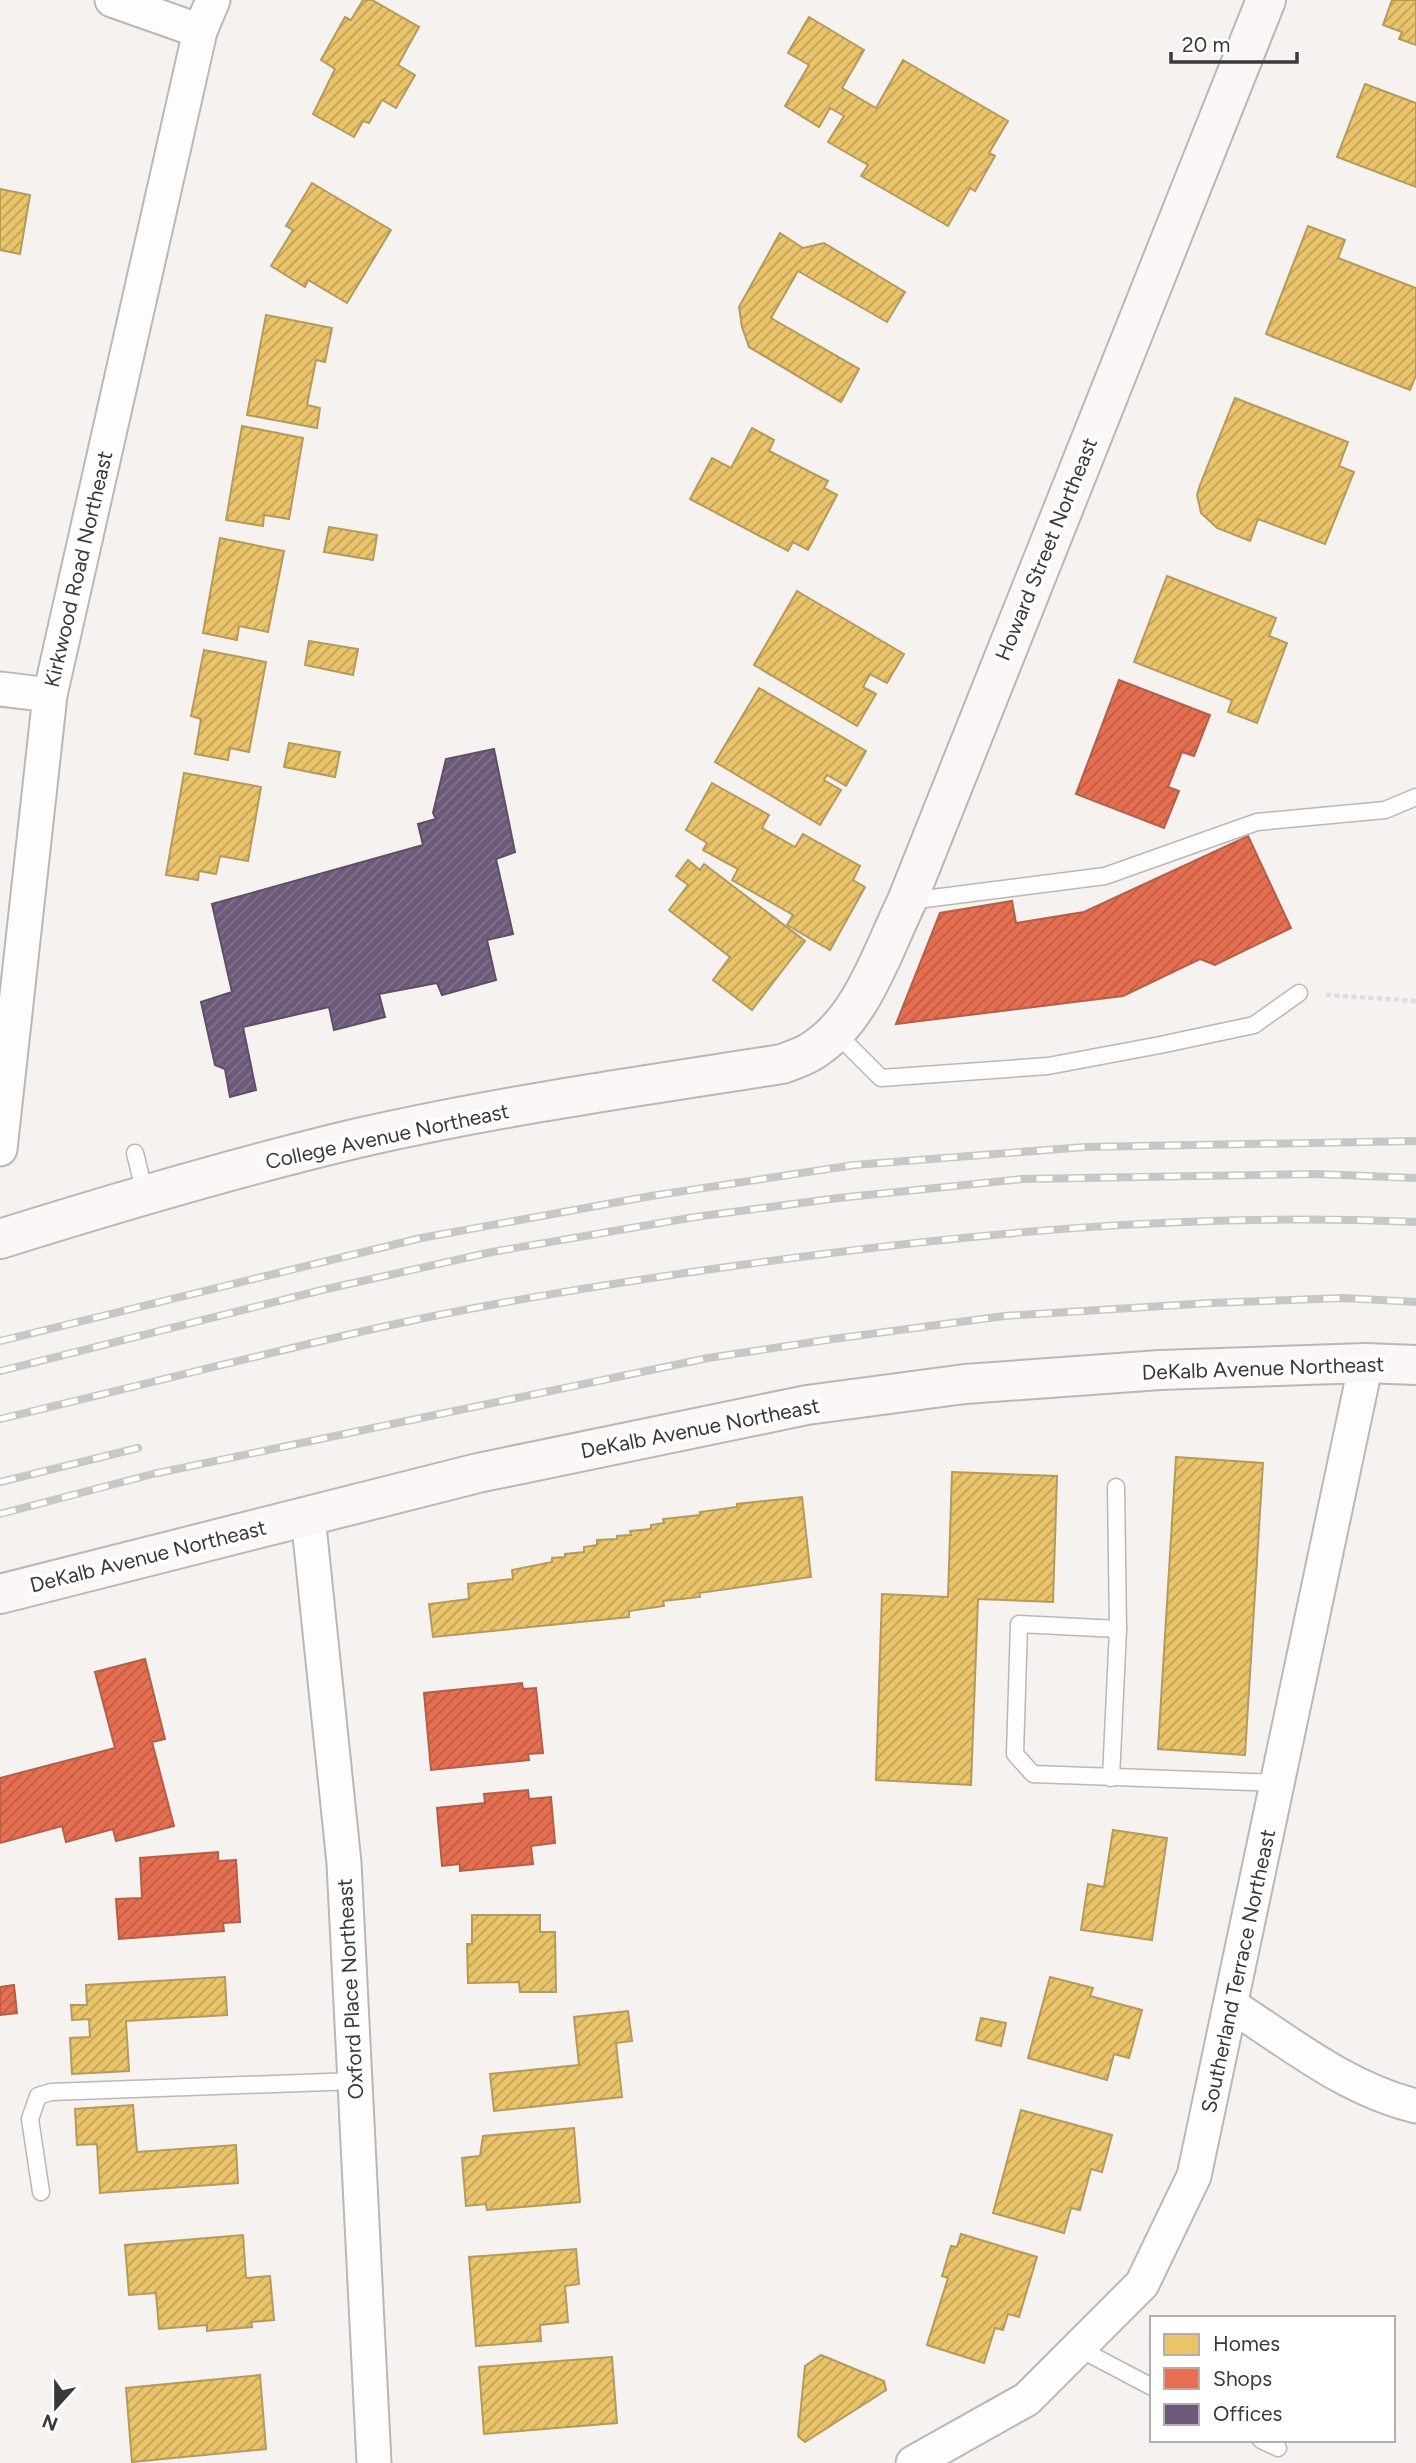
<svg xmlns="http://www.w3.org/2000/svg" width="1416" height="2463" font-family="Figtree,sans-serif">
	<defs>
		<pattern id="homes-hatch" width="6" height="6" patternUnits="userSpaceOnUse" patternTransform="scale(1.75)"><rect width="6" height="6" fill="#e9c46a"/><path d="M-1 1l2-2M0 6l6-6M5 7l2-2" fill="none" stroke="#bea058"/></pattern>
		<pattern id="shops-hatch" width="6" height="6" patternUnits="userSpaceOnUse" patternTransform="scale(1.75)"><rect width="6" height="6" fill="#e76f51"/><path d="M-1 1l2-2M0 6l6-6M5 7l2-2" fill="none" stroke="#bc5c44"/></pattern>
		<pattern id="offices-hatch" width="6" height="6" patternUnits="userSpaceOnUse" patternTransform="scale(1.75)"><rect width="6" height="6" fill="#6d597a"/><path d="M-1 1l2-2M0 6l6-6M5 7l2-2" fill="none" stroke="#83748c"/></pattern>
	</defs>
	<rect width="100%" height="100%" fill="#f5f2f0"/>
	<g fill="url(#homes-hatch)" stroke="#b59a5b" stroke-width="2">
		<polygon points="363,0 372,0 419,27 398,65 415,75 396,108 382,100 369,123 363,121 354,137 313,114 335,69 321,60 345,17 351,20"/>
		<polygon points="1392,0 1416,0 1416,45 1399,39 1402,32 1383,25"/>
		<polygon points="809,17 864,50 842,88 876,108 903,60 1008,121 989,153 995,156 975,191 970,188 948,226 861,176 868,165 828,142 844,116 830,108 819,127 785,106 809,65 788,53"/>
		<polygon points="1365,84 1416,103 1416,187 1337,157"/>
		<polygon points="312,183 391,230 347,303 308,280 305,287 271,266 293,230 286,226"/>
		<polygon points="0,189 30,195 20,254 0,250"/>
		<polygon points="1308,226 1345,240 1338,258 1416,288 1416,375 1410,390 1266,334"/>
		<polygon points="780,233 803,248 824,243 905,292 887,322 798,271 771,318 859,369 841,402 749,347 742,327 739,307"/>
		<polygon points="266,315 332,328 325,362 316,360 307,405 320,408 317,428 247,415"/>
		<polygon points="1235,398 1348,442 1339,466 1354,472 1325,544 1258,519 1250,541 1217,528 1201,513 1197,495 1200,485"/>
		<polygon points="242,426 303,438 289,519 264,515 263,526 226,520"/>
		<polygon points="752,428 774,440 769,451 828,481 824,488 837,495 808,550 793,542 788,551 690,499 712,458 731,468"/>
		<polygon points="329,527 377,535 373,560 324,552"/>
		<polygon points="220,538 284,551 268,632 239,626 237,640 203,633"/>
		<polygon points="1167,576 1276,618 1269,636 1287,643 1257,723 1228,712 1232,700 1134,662"/>
		<polygon points="797,591 904,654 887,683 870,674 863,687 876,694 857,726 754,665"/>
		<polygon points="309,641 358,649 353,675 305,665"/>
		<polygon points="204,650 266,662 249,752 230,748 228,760 195,754 201,719 191,716"/>
		<polygon points="759,688 866,751 846,786 827,775 824,780 841,790 820,825 715,762"/>
		<polygon points="289,743 340,752 335,777 284,767"/>
		<polygon points="184,773 261,787 248,861 220,856 216,874 199,871 198,880 166,875"/>
		<polygon points="712,783 769,815 762,828 795,847 803,834 860,866 853,880 865,887 830,950 787,925 793,915 732,880 738,869 703,850 707,843 686,830"/>
		<polygon points="688,860 700,870 704,864 805,941 752,1010 713,980 730,957 669,910 688,885 676,876"/>
		<polygon points="1176,1457 1263,1463 1245,1755 1158,1749"/>
		<polygon points="952,1472 1057,1476 1053,1602 978,1599 971,1785 876,1780 882,1594 948,1597"/>
		<polygon points="802,1497 811,1577 699,1593 700,1597 663,1601 664,1606 629,1611 629,1617 433,1637 429,1604 469,1599 468,1584 513,1579 512,1570 552,1562 552,1558 565,1557 565,1554 584,1552 584,1547 597,1545 597,1540 617,1539 617,1536 631,1535 630,1531 651,1529 651,1525 664,1523 663,1519 700,1515 700,1512 737,1507 737,1504"/>
		<polygon points="1113,1830 1167,1838 1152,1940 1081,1930 1088,1884 1104,1887"/>
		<polygon points="472,1915 540,1915 540,1932 555,1932 556,1992 520,1992 519,1982 468,1983 467,1944 472,1944"/>
		<polygon points="225,1977 227,2015 126,2021 129,2071 72,2074 70,2038 90,2037 89,2019 72,2020 71,2005 87,2005 86,1985"/>
		<polygon points="1050,1977 1093,1988 1090,1996 1142,2010 1129,2058 1114,2054 1107,2080 1028,2058"/>
		<polygon points="628,2011 632,2041 616,2043 622,2097 494,2111 490,2074 579,2065 574,2017"/>
		<polygon points="981,2018 1006,2023 1001,2046 976,2040"/>
		<polygon points="133,2105 137,2152 236,2145 238,2183 100,2193 97,2144 77,2145 75,2109"/>
		<polygon points="1021,2110 1112,2135 1102,2172 1091,2169 1080,2210 1071,2208 1064,2233 993,2213"/>
		<polygon points="574,2128 580,2202 487,2210 486,2204 466,2206 462,2158 480,2156 483,2136"/>
		<polygon points="961,2234 1037,2257 1019,2317 1008,2314 1003,2330 995,2328 984,2363 927,2345 948,2278 942,2276 951,2246 957,2247"/>
		<polygon points="243,2235 246,2278 270,2276 274,2320 251,2322 252,2327 207,2331 207,2325 159,2329 156,2293 129,2295 125,2245"/>
		<polygon points="576,2249 579,2284 565,2286 568,2322 540,2325 541,2341 476,2346 469,2257"/>
		<polygon points="821,2355 884,2381 886,2390 805,2442 798,2436 805,2366"/>
		<polygon points="612,2357 617,2423 484,2434 479,2367"/>
		<polygon points="260,2375 266,2449 132,2462 126,2388"/>
	</g>
	<g fill="url(#shops-hatch)" stroke="#b35f49" stroke-width="2">
		<polygon points="1119,680 1210,715 1194,756 1182,752 1168,787 1179,791 1164,828 1076,794"/>
		<polygon points="1248,836 1291,928 1215,965 1200,959 1123,996 896,1024 940,913 1012,901 1016,923 1084,912"/>
		<polygon points="145,1659 165,1739 152,1742 174,1826 116,1841 113,1829 66,1842 62,1826 0,1843 0,1778 115,1748 95,1672"/>
		<polygon points="522,1683 523,1689 536,1688 543,1753 528,1754 529,1760 431,1770 424,1693"/>
		<polygon points="528,1790 529,1799 551,1797 555,1843 531,1846 533,1864 460,1871 460,1864 442,1866 437,1808 485,1803 484,1794"/>
		<polygon points="218,1852 218,1861 236,1860 240,1922 223,1923 224,1931 119,1939 116,1899 142,1898 140,1858"/>
		<polygon points="14,1985 17,2013 0,2015 0,1987"/>
	</g>
	<polygon fill="url(#offices-hatch)" stroke="#5e4f66" stroke-width="2" points="494,749 515,852 496,859 513,934 487,940 496,980 442,995 437,983 379,994 385,1017 334,1030 329,1007 243,1027 256,1090 230,1097 225,1069 215,1065 201,1002 232,992 212,904 423,845 418,824 436,819 433,813 446,759"/>
	<g fill="none" stroke-linecap="round" stroke-linejoin="round">
		<g stroke="#bab7b5" stroke-width="19">
			<g id="lane">
				<polyline points="909,901 1105,876 1257,822 1385,810 1416,797"/>
				<polyline points="836,1033 881,1078 1048,1066 1160,1045 1254,1025 1299,993"/>
				<polyline points="135,1153 145,1194"/>
				<polyline points="1118,1629 1019,1624 1015,1754 1033,1774 1278,1783"/>
				<polyline points="1111,1778 1118,1629 1116,1487"/>
				<polyline points="41,2192 30,2119 38,2096 51,2092 355,2081"/>
				<polyline points="1078,2348 1152,2387"/>
				<polyline points="1261,2440 1278,2448"/>
			</g>
		</g>
		<g stroke="#bab7b5" stroke-width="37">
			<g id="street">
				<polyline points="112,0 200,31"/>
				<polyline points="0,689 50,695"/>
				<polyline points="0,1149 50,695 200,31 213,0"/>
				<polyline points="308,1516 344,1863 374,2463"/>
				<path d="M1231,2005C1290,2043 1346,2089 1416,2106"/>
				<polyline points="913,2463 1027,2399 1142,2284 1194,2176 1366,1363"/>
			</g>
		</g>
		<g stroke="#bab7b5" stroke-width="42">
			<g id="secondary">
				<path d="M0,1239C118,1202 237,1167 358,1138C498,1106 641,1086 782,1064C792,1060 803,1057 812,1051C862,1020 882,952 907,901L1266,0"/>
				<polyline points="0,1594 478,1473 807,1405 965,1384 1160,1370 1366,1363 1416,1365"/>
			</g>
		</g>
		<polyline stroke="#dedddc" stroke-width="4.5" stroke-dasharray="5 3.5" stroke-linecap="butt" points="1326,995 1416,1001"/>
		<use href="#lane" stroke="#fefdfd" stroke-width="16"/>
		<use href="#street" stroke="#fefdfd" stroke-width="33"/>
		<use href="#secondary" stroke="#faf7f6" stroke-width="38"/>
		<g stroke="#c7c7c6" stroke-width="8">
			<g id="rail">
				<polyline points="0,1341 421,1238 651,1196 854,1165 1085,1147 1416,1141"/>
				<polyline points="0,1371 322,1290 492,1252 695,1217 838,1198 1022,1179 1316,1174 1416,1178"/>
				<path d="M0,1419C121,1390 243,1359 364,1331C491,1302 620,1282 748,1264C970,1233 1192,1212 1416,1222"/>
				<polyline points="0,1482 138,1448"/>
				<polyline points="0,1514 153,1474 708,1358 833,1339 1004,1316 1210,1303 1344,1298 1416,1302"/>
			</g>
		</g>
		<use href="#rail" stroke="#fff" stroke-width="5" stroke-dasharray="16" stroke-linecap="butt"/>
	</g>
	<g text-anchor="middle" dominant-baseline="central" stroke-width="7" stroke-linejoin="round" paint-order="stroke">
		<g font-size="21" fill="#3b3937" stroke="#fff">
			<text transform="translate(1046 549) rotate(-68)">Howard Street Northeast</text>
			<text transform="translate(78 569) rotate(-77)">Kirkwood Road Northeast</text>
			<text transform="translate(387 1136) rotate(-12)">College Avenue Northeast</text>
			<text transform="translate(1263 1368) rotate(-2)">DeKalb Avenue Northeast</text>
			<text transform="translate(700 1428) rotate(-11)">DeKalb Avenue Northeast</text>
			<text transform="translate(148 1556) rotate(-14)">DeKalb Avenue Northeast</text>
			<text transform="translate(1238 1971) rotate(-78)">Southerland Terrace Northeast</text>
			<text transform="translate(350 1989) rotate(-93)">Oxford Place Northeast</text>
		</g>
	</g>
	<rect x="1150" y="2316" width="245" height="126" fill="#ffffff" stroke="#b1b0af" stroke-width="2"/>
	<rect x="1164" y="2334" width="35" height="21" fill="#e9c46a" stroke="#b1b0af" stroke-width="2"/>
	<text x="1213" y="2351" font-size="21" fill="#3b3937">Homes</text>
	<rect x="1164" y="2368" width="35" height="21" fill="#e76f51" stroke="#b1b0af" stroke-width="2"/>
	<text x="1213" y="2386" font-size="21" fill="#3b3937">Shops</text>
	<rect x="1164" y="2404" width="35" height="21" fill="#6d597a" stroke="#b1b0af" stroke-width="2"/>
	<text x="1213" y="2421" font-size="21" fill="#3b3937">Offices</text>
	<g transform="translate(56 2407) rotate(201)" stroke="#ffffff" stroke-width="5" paint-order="stroke">
	<path d="M0-5L12 26L0 18L-12 26Z" fill="#3b3937"/>
	<text y="-10" font-size="19" font-weight="bold" text-anchor="middle" fill="#3b3937">N</text>
	</g>
	<path d="M1171 52v10h126v-10" fill="none" stroke="#3b3937" stroke-width="3.5"/>
	<text x="1182" y="52" font-size="21" fill="#3b3937" stroke="#ffffff" stroke-width="5" paint-order="stroke">20 m</text>
</svg>
